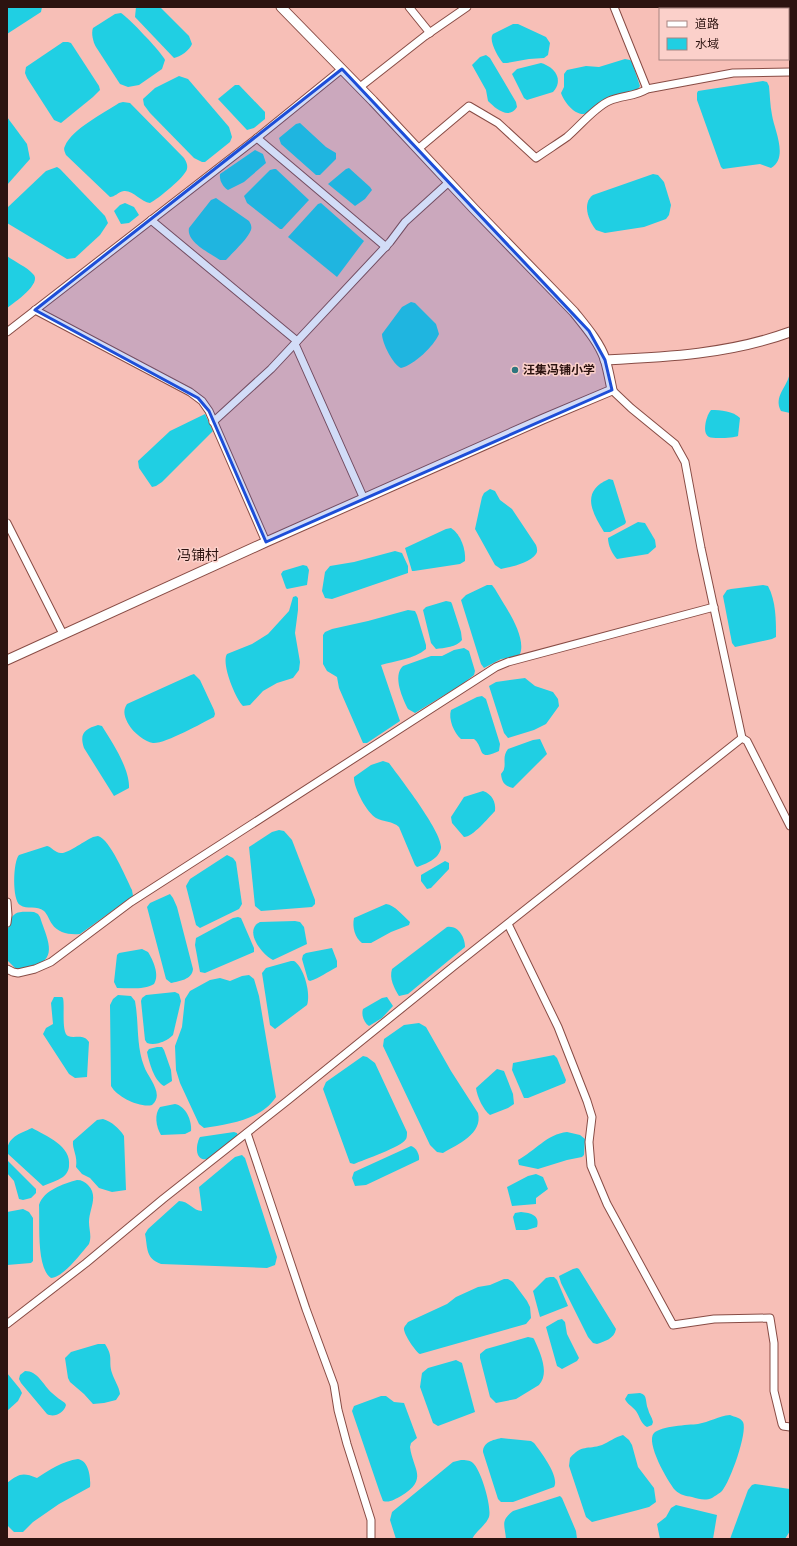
<svg xmlns="http://www.w3.org/2000/svg" width="797" height="1546" font-family="Jost,'Noto Sans SC',sans-serif">
	<rect width="100%" height="100%" fill="#f7bfb7"/>
	<g fill="#20cfe3">
		<polygon points="7,7 42,7 41,12 7,34"/>
		<path d="M136,7H160L189,36L192,44C190,50 180,57 174,58L135,17Z"/>
		<path d="M121,13C127,16 163,54 165,60L162,69L139,85L128,87L120,84L96,47C93,42 91,33 93,28L115,14Z"/>
		<path d="M513,24H518L546,37L550,43L548,55L544,58L529,59L507,63H503C498,57 488,40 493,34Z"/>
		<polygon points="63,42 68,42 71,43 99,86 100,90 93,97 61,123 54,120 27,78 25,73 26,67"/>
		<path d="M486,55L490,58L516,102L517,107C509,120 496,109 488,101L486,90L472,65L480,57Z"/>
		<path d="M625,59L630,60L632,62L640,86C634,96 621,93 611,96C603,98 598,106 591,111C579,121 565,104 561,93L564,87V74L567,70L586,66L599,67Z"/>
		<path d="M541,63C555,67 564,80 553,92L527,100L524,98L512,74L517,69Z"/>
		<polygon points="179,76 188,79 229,127 232,137 230,142 205,162 202,162 194,158 150,113 144,105 143,99 155,88"/>
		<path d="M763,81L767,82L769,86C770,96 770,105 772,115C774,129 789,158 771,168L760,164L723,169L721,167L697,100V93L698,91Z"/>
		<polygon points="235,85 239,85 265,112 265,119 254,128 247,130 218,99"/>
		<path d="M123,102L130,103L184,158C186,161 188,165 187,169C185,177 158,199 150,203C141,202 133,190 124,191C118,192 115,197 110,197L66,155C65,152 63,149 65,146C72,129 104,113 119,103Z"/>
		<polygon points="7,117 27,144 30,159 7,185"/>
		<polygon points="300,123 326,147 336,153 336,159 320,175 316,175 281,144 279,138 296,124"/>
		<path d="M255,150L263,154L266,163L244,182L228,190C223,187 219,180 220,174Z"/>
		<polygon points="57,167 60,169 105,216 108,223 100,235 75,258 67,259 7,223 7,208 46,171"/>
		<polygon points="349,168 370,187 372,190 365,199 355,206 328,184 346,169"/>
		<polygon points="274,169 276,169 309,200 282,229 280,229 247,203 244,196 270,170"/>
		<path d="M653,174L658,175L664,182L671,205L669,215L666,219L644,227L605,233L596,230C588,220 582,203 593,195Z"/>
		<path d="M216,198L249,221C251,224 252,227 251,230C247,240 233,252 226,260H220C210,253 186,242 189,228L211,200Z"/>
		<polygon points="125,203 134,207 139,215 129,223 121,224 114,211 120,205"/>
		<polygon points="321,203 364,241 337,277 288,237 318,204"/>
		<path d="M7,256C15,262 27,267 33,274C43,283 14,303 7,308Z"/>
		<path d="M411,302L415,303L436,324L439,334C434,346 414,365 401,368C393,365 382,343 382,334L402,307Z"/>
		<path d="M790,372V413L781,411C773,396 788,387 790,372Z"/>
		<path d="M711,410C721,410 733,411 740,418L738,436C734,438 713,439 709,437C701,433 707,414 711,410Z"/>
		<polygon points="205,414 213,431 162,482 156,486 152,487 139,468 138,461 170,431"/>
		<path d="M609,479L613,480L626,522L625,524L610,532H604C591,511 581,491 609,479Z"/>
		<path d="M490,489L495,491L500,500L512,509L536,545C537,548 538,551 536,554C530,563 511,567 501,569L495,565L475,529L482,497L484,493Z"/>
		<path d="M638,522L645,523L655,540L656,547L648,554L617,559C612,554 608,545 608,538Z"/>
		<path d="M451,528C461,534 466,550 465,561L460,564L414,571H412L405,548L446,529Z"/>
		<polygon points="395,551 402,553 408,566 408,573 332,599 325,598 322,591 325,572 330,566 354,562"/>
		<polygon points="303,565 307,566 309,570 307,585 287,589 286,588 281,574 283,571"/>
		<path d="M487,585H492L495,589C504,605 527,636 520,654L516,657L501,659L484,668L481,664L461,600L466,595Z"/>
		<path d="M763,585L768,586C776,601 776,620 776,637L772,639L735,647L732,643L723,596L727,590L731,589Z"/>
		<path d="M296,596L298,598V610L295,633L300,662L299,670L293,678L277,683L263,691L250,705L243,706C235,698 221,663 227,654L252,644L268,634L289,611L293,597Z"/>
		<path d="M446,601L451,602L452,604L461,632L462,640C457,647 444,648 436,649L431,643L423,610L426,607Z"/>
		<path d="M408,610L415,611L417,615L426,645V649C414,659 395,661 381,665L400,721L367,743H363L339,688L337,677L327,671L323,664V635L325,632L332,629L368,621Z"/>
		<path d="M464,648L469,651L475,671L474,675L461,685L415,713L408,709C403,699 392,676 403,666L431,656H442L454,650Z"/>
		<path d="M194,674L200,680L214,710L215,714L214,717C202,723 165,744 153,743C145,742 133,732 129,725C125,718 122,711 127,704L191,675Z"/>
		<polygon points="525,678 535,686 553,692 558,699 559,706 546,724 534,730 508,738 504,733 489,686 496,682"/>
		<path d="M477,697L482,696L486,699L500,744L499,751C476,762 485,748 474,739H461C454,733 448,719 451,710Z"/>
		<path d="M98,725L102,726C112,742 130,769 129,788L114,796L84,748C79,733 85,729 98,725Z"/>
		<path d="M540,739L547,754L513,788C505,786 502,783 501,774C502,772 504,771 504,769C506,762 502,757 508,749L533,740Z"/>
		<path d="M383,761L389,763C400,778 443,833 441,848C439,859 426,864 417,867L415,865L399,827C393,821 383,822 376,818C367,813 353,787 354,777L371,765Z"/>
		<path d="M483,791C492,794 496,802 495,811C488,818 473,837 464,837L452,823L451,817L464,797Z"/>
		<polygon points="279,830 284,831 292,840 315,900 315,904 312,907 261,911 255,906 249,847 272,832"/>
		<path d="M98,836C110,839 126,878 132,890L133,896L80,934C69,935 58,933 52,924C49,920 48,915 44,911C37,905 27,910 20,905C12,900 13,861 19,855L47,846C52,847 55,853 61,853C67,854 86,840 93,837Z"/>
		<polygon points="227,855 233,858 236,862 242,904 239,909 200,928 196,925 186,886 190,879"/>
		<polygon points="445,861 449,863 449,869 431,888 427,889 421,881 421,875"/>
		<path d="M170,894L173,898L177,907L193,969C192,980 179,981 171,983L166,979L147,907L150,903Z"/>
		<path d="M386,904C395,905 403,916 410,922L409,925L391,932L371,943H362C355,938 352,927 354,918Z"/>
		<path d="M34,912L38,914L40,917C46,937 60,959 33,966C26,968 21,970 15,968L7,960C7,950 5,920 15,914C19,911 28,912 34,912Z"/>
		<polygon points="238,917 241,918 254,948 254,952 205,973 200,972 195,945 196,938 233,918"/>
		<path d="M295,921L300,922L304,927L307,944L273,960C262,955 243,930 260,922Z"/>
		<path d="M447,927C458,925 465,937 465,947L408,994L399,996C394,988 389,978 392,969Z"/>
		<path d="M332,948L337,961V967C327,972 320,978 310,981L308,980L302,959L303,955L306,953Z"/>
		<path d="M142,949L148,952C153,960 160,975 154,984C144,990 129,988 117,988L114,982L117,955L119,953Z"/>
		<path d="M291,961H294C304,967 311,994 307,1005L275,1029L270,1025L262,973L266,968Z"/>
		<path d="M249,975L254,979L259,996L276,1097C261,1120 229,1124 204,1128L199,1124L180,1083L176,1070L175,1046L182,1027L185,999L190,991L210,980L220,978L230,981L242,976Z"/>
		<path d="M175,992L179,994L181,1001L173,1035C167,1041 156,1046 147,1043L145,1040L141,1001L142,998L146,995Z"/>
		<path d="M118,995L131,996L135,1001C139,1022 136,1045 144,1066C148,1078 165,1094 152,1105C140,1108 117,1097 111,1086L110,1005L113,999Z"/>
		<path d="M54,997H62L63,998C65,1005 61,1033 68,1036C75,1039 83,1033 89,1042L87,1077L75,1078L69,1074L43,1034L46,1028L53,1024L51,1003Z"/>
		<path d="M387,997L393,1006L382,1018L369,1026C364,1023 361,1015 363,1009L382,998Z"/>
		<path d="M419,1023L426,1027L451,1071L478,1113C483,1134 458,1144 443,1153L437,1152L430,1145L383,1046L384,1039L404,1025Z"/>
		<path d="M157,1047H162L164,1050L171,1070L172,1081L164,1086C154,1081 149,1062 147,1052L149,1049Z"/>
		<polygon points="554,1055 557,1058 566,1080 565,1083 528,1098 524,1098 512,1070 513,1063"/>
		<path d="M363,1056L367,1057L375,1063L407,1132C407,1134 407,1138 406,1139C402,1147 363,1160 354,1164L350,1163L323,1089L326,1082Z"/>
		<path d="M497,1069L504,1071L513,1094L514,1104L508,1108L490,1115C483,1110 477,1096 476,1088Z"/>
		<path d="M175,1104C186,1106 192,1121 191,1131L185,1134L161,1135C156,1127 154,1114 160,1107Z"/>
		<path d="M103,1119C112,1122 119,1128 124,1136L126,1190L112,1192L99,1188L90,1178L82,1174L76,1167C78,1156 72,1149 73,1141L97,1120Z"/>
		<path d="M32,1128C46,1136 72,1146 69,1166C69,1170 66,1175 63,1177C57,1181 49,1183 43,1186L7,1153C7,1137 19,1134 32,1128Z"/>
		<path d="M234,1132L237,1133L238,1136L208,1159C195,1162 195,1146 200,1137Z"/>
		<path d="M567,1132L580,1135L585,1139L584,1155L582,1157L567,1160L538,1169L519,1165L518,1160C535,1151 547,1134 567,1132Z"/>
		<path d="M411,1146C416,1147 420,1155 419,1160L366,1185L355,1186L352,1178L354,1172Z"/>
		<path d="M242,1155L245,1158L277,1257L275,1265L267,1268L161,1264C145,1258 148,1248 145,1234L148,1229L179,1201C189,1201 193,1211 202,1211L199,1187L235,1157Z"/>
		<polygon points="7,1160 36,1189 36,1193 31,1198 23,1200 19,1199 14,1181 7,1173"/>
		<polygon points="536,1174 543,1177 548,1189 536,1198 536,1204 512,1206 507,1187 528,1176"/>
		<path d="M77,1180C82,1180 85,1182 88,1185C99,1196 89,1209 89,1222C89,1230 92,1236 89,1244C81,1253 64,1277 51,1278C36,1268 40,1222 39,1205C44,1190 63,1184 77,1180Z"/>
		<polygon points="23,1209 29,1212 33,1218 33,1261 31,1263 7,1265 7,1212"/>
		<path d="M521,1212C531,1213 540,1215 537,1227L527,1230H516L513,1217L515,1213Z"/>
		<path d="M577,1268L579,1269L616,1329C614,1339 605,1341 597,1344L593,1343L588,1337L561,1283L559,1276L573,1269Z"/>
		<polygon points="550,1277 554,1277 557,1280 568,1306 540,1317 533,1291 546,1278"/>
		<path d="M504,1279H508L513,1282L527,1301L530,1307L531,1318L526,1324L420,1354C415,1351 403,1333 404,1328C405,1325 407,1324 408,1322L447,1304L456,1297L478,1287L490,1285Z"/>
		<polygon points="562,1319 565,1322 567,1334 579,1358 577,1361 562,1369 557,1366 546,1327 558,1320"/>
		<path d="M528,1337L533,1338L534,1339C540,1352 550,1373 539,1385L516,1399L496,1403L490,1397L480,1358V1354L486,1349Z"/>
		<path d="M98,1344H105C114,1358 108,1360 112,1373C114,1380 119,1386 120,1394L116,1400L104,1403L93,1404L84,1394L70,1382L68,1378L65,1358L71,1352Z"/>
		<polygon points="456,1360 462,1363 475,1412 438,1426 433,1423 420,1387 422,1373 428,1368"/>
		<path d="M25,1371C38,1371 43,1385 52,1393C56,1397 61,1400 65,1403L66,1405C64,1413 54,1418 47,1414L21,1383L19,1379L20,1375Z"/>
		<polygon points="7,1373 20,1389 22,1393 18,1401 7,1411"/>
		<path d="M640,1393C648,1395 645,1402 648,1409C649,1414 652,1417 653,1422L652,1425L647,1427C641,1424 640,1417 636,1411C632,1406 627,1404 625,1399L628,1394Z"/>
		<path d="M381,1396H386L394,1402L404,1403L417,1438L411,1443L410,1447C413,1470 429,1479 401,1496C395,1499 390,1503 383,1501L380,1493L352,1411L354,1406Z"/>
		<path d="M730,1415C735,1417 741,1418 743,1422C748,1432 730,1482 722,1491C720,1493 715,1496 712,1498C705,1501 699,1499 692,1497C686,1496 680,1495 675,1490C668,1482 645,1442 654,1433C661,1426 688,1425 698,1424C709,1422 719,1416 730,1415Z"/>
		<path d="M623,1435L629,1440L632,1445L638,1467L654,1488L656,1502L649,1507L638,1510L592,1522L586,1517L569,1466L570,1458C582,1444 587,1450 602,1445C609,1442 615,1437 623,1435Z"/>
		<path d="M501,1438L531,1441L534,1443C541,1452 560,1477 554,1487L513,1502H501L498,1499L483,1452C483,1442 493,1440 501,1438Z"/>
		<path d="M78,1459C89,1461 91,1478 90,1487L59,1504L33,1522L23,1532H14L7,1525V1483C19,1474 22,1472 37,1478C49,1470 63,1461 78,1459Z"/>
		<path d="M461,1460C465,1460 470,1460 473,1463C481,1470 492,1507 489,1517C486,1525 476,1531 472,1539H396L390,1520L392,1512L453,1462Z"/>
		<polygon points="755,1484 790,1489 790,1531 785,1539 730,1539 748,1490 752,1485"/>
		<path d="M560,1496L562,1498L576,1531L577,1539H506C505,1525 500,1521 513,1511Z"/>
		<polygon points="676,1505 717,1515 713,1539 660,1539 657,1524 666,1517 671,1508"/>
	</g>
	<g fill="none" stroke-linecap="round" stroke-linejoin="round">
		<g stroke="#884c45" stroke-width="9">
			<g id="street">
				<polyline points="409,7 430,33"/>
				<polyline points="614,7 647,89"/>
				<polyline points="360,87 425,36 467,7"/>
				<polyline points="257,138 386,247"/>
				<path d="M418,149L469,106L498,123L536,158C546,151 557,144 567,137C580,126 594,108 609,101C622,95 635,97 647,89L733,73L790,72"/>
				<polyline points="151,220 297,341"/>
				<polyline points="35,310 190,392 202,401 209,411 266,542"/>
				<polyline points="7,332 257,138 342,69"/>
				<polyline points="295,344 364,499"/>
				<polyline points="612,390 631,408 675,444 685,462 701,548 742,738"/>
				<polyline points="213,422 271,369 390,242 405,222 449,182"/>
				<polyline points="7,523 63,634"/>
				<polyline points="742,738 747,741 790,826"/>
				<polyline points="7,902 8,915 7,923"/>
				<polyline points="508,924 558,1027 587,1101 592,1117 589,1142 591,1166 607,1204 673,1325 714,1319 770,1318 774,1343 774,1391 782,1424 783,1426 790,1427"/>
				<polyline points="7,969 13,972 18,973 35,969 51,962 131,902 496,667 508,662 714,607"/>
				<polyline points="247,1133 306,1309 334,1385 338,1410 347,1444 371,1520 371,1539"/>
				<polyline points="7,1324 86,1263 163,1199 287,1101 454,966 742,738"/>
			</g>
		</g>
		<g stroke="#884c45" stroke-width="11">
			<g id="secondary">
				<path d="M605,360C668,357 730,354 790,332"/>
				<path d="M7,660L266,542L543,419L612,390C610,380 608,369 605,359C599,342 586,327 574,312L475,210L373,101L281,7"/>
			</g>
		</g>
		<use href="#street" stroke="#fff" stroke-width="7"/>
		<use href="#secondary" stroke="#fff" stroke-width="9"/>
	</g>
	<path fill="#1d4ed8" fill-opacity="0.2" stroke="#1d4ed8" stroke-width="3" stroke-linejoin="round" d="M342,69L589,331L605,360L612,390L266,542L209,411L198,398L35,310Z"/>
	<circle fill="#2e767f" stroke="#fbd0ca" stroke-width="1.5" cx="515" cy="370" r="4"/>
	<g text-anchor="middle" dominant-baseline="central" stroke-width="3" stroke-linejoin="round" paint-order="stroke">
		<g font-size="12" font-weight="bold" fill="#2c1310" stroke="#fbd0ca" text-anchor="start">
			<text x="523" y="370">汪集冯铺小学</text>
		</g>
		<g font-size="14" fill="#2c1310" stroke="#fbd0ca">
			<text x="198" y="555">冯铺村</text>
		</g>
	</g>
	<rect width="797" height="1546" fill="none" stroke="#2c1310" stroke-width="16"/>
	<rect x="659" y="8" width="130" height="52" fill="#fbd0ca" stroke="#a88480"/>
	<rect x="667" y="21" width="20" height="6" fill="#ffffff" stroke="#a88480"/>
	<text x="695" y="28" font-size="12" fill="#2c1310">道路</text>
	<rect x="667" y="38" width="20" height="12" fill="#20cfe3" stroke="#a88480"/>
	<text x="695" y="48" font-size="12" fill="#2c1310">水域</text>
</svg>
